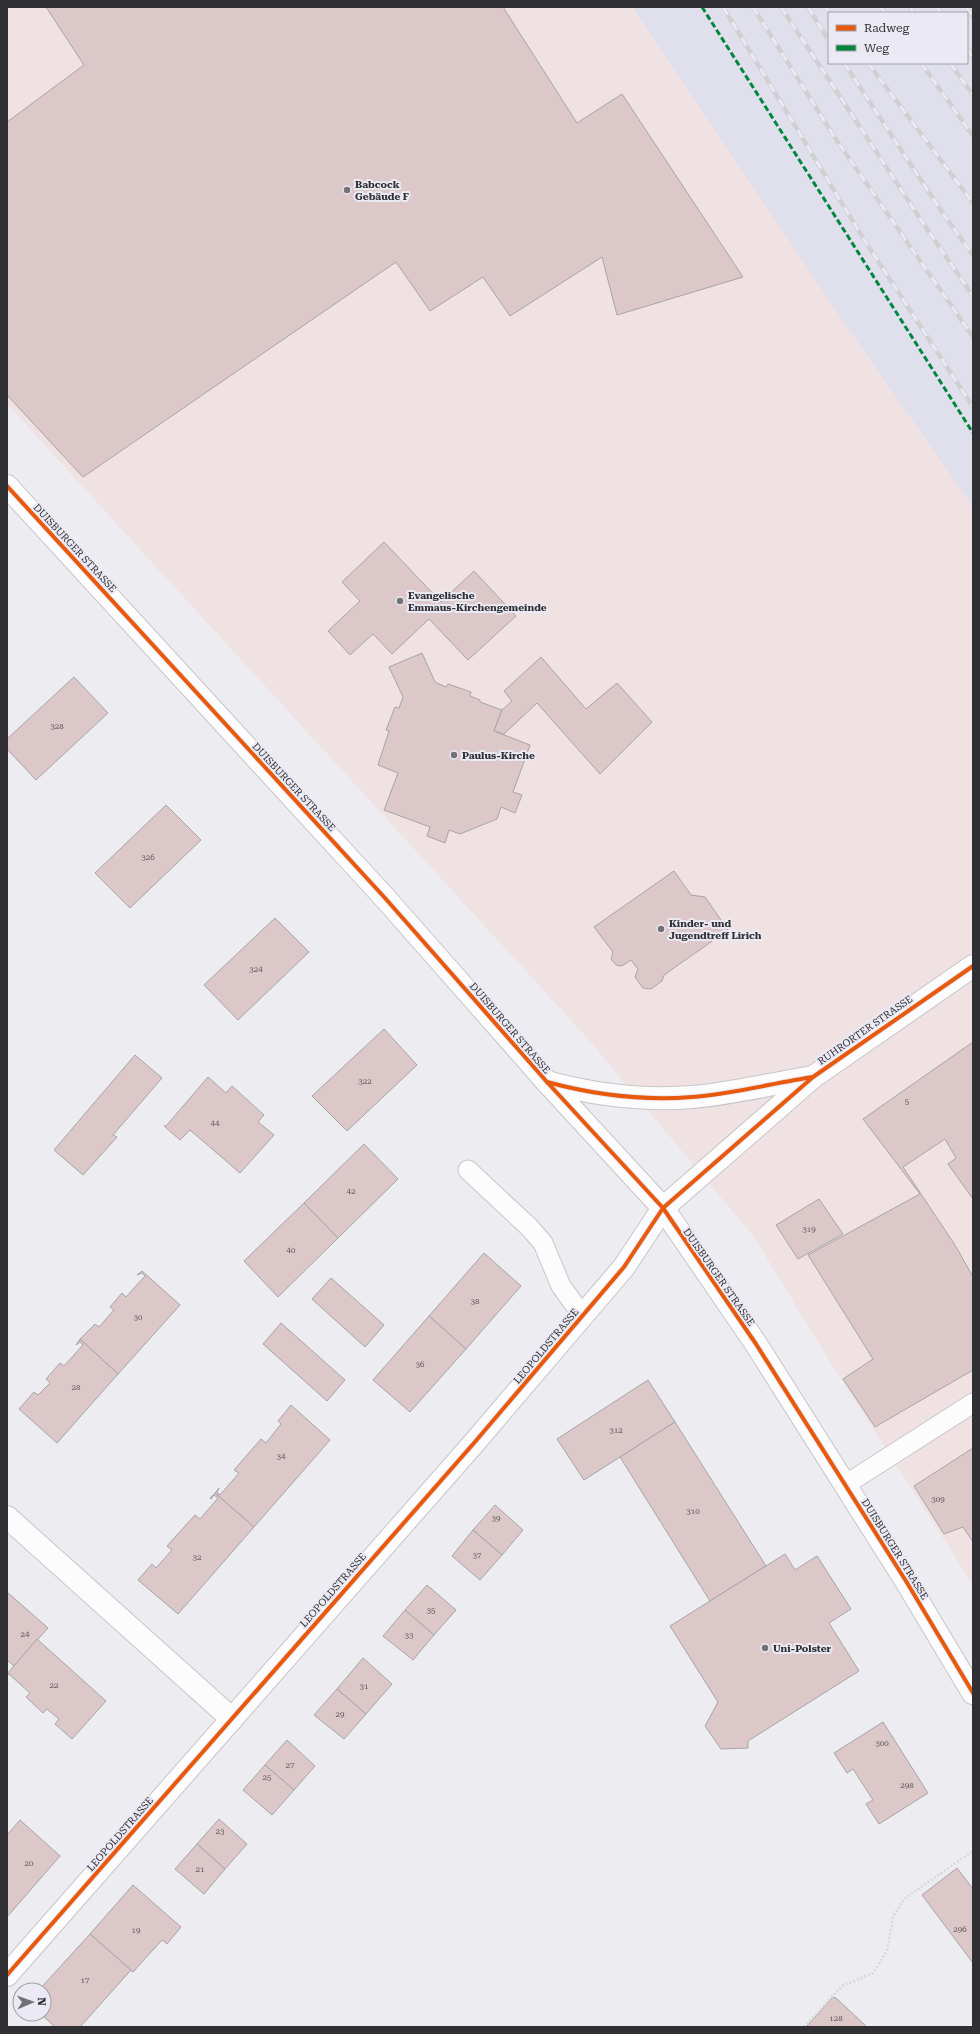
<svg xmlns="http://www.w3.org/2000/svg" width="980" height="2034" font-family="'Roboto Serif',serif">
	<rect width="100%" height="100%" fill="#ececf1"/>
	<polygon fill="#f0e2e3" points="7,7 632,7 840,317 973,507 973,1585 817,1341 754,1237 588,1039 7,404"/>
	<path fill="#e0e0ec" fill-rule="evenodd" d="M632,7H973V507L840,317ZM829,13H967V63H829Z"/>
	<g fill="#dcc8c9" stroke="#a7a4a7">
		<polygon points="46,7 503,7 577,123 622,94 743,277 617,315 602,257 510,316 483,277 430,311 396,262 83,477 7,395 7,122 84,65"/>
		<polygon points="384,542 441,602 474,571 516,616 468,660 429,619 392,654 373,634 350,655 328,631 360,601 342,582"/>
		<polygon points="422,653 435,682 446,687 448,684 471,692 470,696 480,700 480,702 502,710 494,731 530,745 513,792 522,795 515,813 501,807 497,819 460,834 449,830 445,843 427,836 430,827 384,810 398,773 378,765 389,731 386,730 395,707 399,708 403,697 389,667"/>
		<polygon points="541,657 586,709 617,683 652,722 600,774 537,703 504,734 494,731 502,710 512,701 504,691"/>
		<polygon points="74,677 108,713 36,780 7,749 7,739"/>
		<polygon points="166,805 201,840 130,908 95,873"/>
		<polygon points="674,871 691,895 705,897 728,930 664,975 662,981 651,989 643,988 635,977 638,969 631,960 622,966 616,965 611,959 613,952 594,927"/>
		<polygon points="275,918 309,952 238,1020 204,985"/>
		<polygon points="384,1029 417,1065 347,1131 312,1096"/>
		<polygon points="973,1042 973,1199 948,1164 956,1158 945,1139 903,1167 955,1245 973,1277 973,1370 875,1427 843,1379 873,1359 808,1255 920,1194 863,1119"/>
		<polygon points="135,1055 162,1078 113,1135 117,1137 83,1175 54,1150"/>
		<polygon points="208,1077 226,1093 232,1086 264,1115 258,1122 274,1135 240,1173 190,1130 180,1140 164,1126 166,1126"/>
		<polygon points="364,1144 398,1179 338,1238 304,1203"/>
		<polygon points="819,1199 843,1234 798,1259 776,1225"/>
		<polygon points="304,1203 338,1238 278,1297 244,1261"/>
		<polygon points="484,1253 521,1286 466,1349 429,1316"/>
		<polygon points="142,1271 180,1305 118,1374 80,1339 95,1324 99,1327 114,1310 110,1307 122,1293 126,1297 145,1276 142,1273 137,1275"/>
		<polygon points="331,1278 384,1325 365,1347 312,1299"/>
		<polygon points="429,1316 466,1349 410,1412 373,1380"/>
		<polygon points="281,1323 345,1380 327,1401 263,1344"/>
		<polygon points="80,1339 118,1374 57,1443 19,1409 34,1392 38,1395 50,1383 46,1379 60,1363 64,1366 83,1345 80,1342 76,1345"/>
		<polygon points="648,1380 675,1422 584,1480 557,1439"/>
		<polygon points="291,1405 330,1440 254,1527 215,1493 219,1488 217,1492 220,1495 239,1473 234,1470 261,1439 266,1443 281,1424 278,1421"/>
		<polygon points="675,1422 766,1566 710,1601 620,1457"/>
		<polygon points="973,1448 973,1542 963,1527 944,1534 914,1486"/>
		<polygon points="215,1493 254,1527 178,1614 138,1580 152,1564 156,1568 172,1550 167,1546 195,1515 200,1519 218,1498 214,1495 211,1499 210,1498"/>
		<polygon points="495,1505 523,1530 502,1555 473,1530"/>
		<polygon points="473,1530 502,1555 480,1580 452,1556"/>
		<polygon points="785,1554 795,1570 817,1556 851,1609 829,1623 859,1671 748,1741 748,1748 721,1749 705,1726 718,1702 670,1626"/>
		<polygon points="427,1585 456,1610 434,1635 405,1610"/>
		<polygon points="7,1592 48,1628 14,1666 7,1660"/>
		<polygon points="405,1610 434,1635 413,1660 383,1636"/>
		<polygon points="37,1639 106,1701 72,1739 55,1724 59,1719 47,1709 43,1713 26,1697 30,1693 9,1674 7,1676 7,1674"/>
		<polygon points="363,1658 392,1684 366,1714 337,1689"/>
		<polygon points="337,1689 366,1714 344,1739 314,1715"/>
		<polygon points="883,1722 928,1793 879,1824 866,1804 873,1800 853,1769 847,1773 834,1753"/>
		<polygon points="287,1740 315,1766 294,1790 265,1765"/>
		<polygon points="265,1765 294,1790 272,1815 243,1790"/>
		<polygon points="219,1819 247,1844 225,1869 197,1844"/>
		<polygon points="20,1820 60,1856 7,1917 7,1835"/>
		<polygon points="197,1844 225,1869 204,1894 175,1869"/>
		<polygon points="957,1868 973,1889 973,1963 922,1895"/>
		<polygon points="133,1885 181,1927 167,1944 162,1940 133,1972 90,1934"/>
		<polygon points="90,1934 131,1970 80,2027 55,2027 41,2014 44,2014 44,1990 39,1990"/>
		<polygon points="833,1997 836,1998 867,2027 806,2027"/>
	</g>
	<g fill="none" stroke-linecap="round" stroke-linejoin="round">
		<g stroke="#c6c6ca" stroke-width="21">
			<g id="lane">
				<polyline points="468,1170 529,1227 543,1243 561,1286 582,1315"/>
				<polyline points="845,1485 973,1403"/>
			</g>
		</g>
		<g stroke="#c6c6ca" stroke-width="24">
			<g id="street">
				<polyline points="7,1517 232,1719"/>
				<polyline points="7,1975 474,1443 624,1267 663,1208"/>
			</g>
		</g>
		<g stroke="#c6c6ca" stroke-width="24">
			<g id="secondary">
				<polyline points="7,486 385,898 547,1082 663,1208 756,1344 906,1581 973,1693"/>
				<path d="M547,1082C595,1095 642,1101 692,1097C731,1094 774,1083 813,1077"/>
				<polyline points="663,1208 813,1077 973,966"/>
			</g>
		</g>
		<polyline stroke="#d8d8d9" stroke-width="2.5" stroke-dasharray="2 2" stroke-linecap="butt" points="804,2027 842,1986 873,1973 887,1951 893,1917 904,1899 973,1851"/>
		<use href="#lane" stroke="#fcfcfd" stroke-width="19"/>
		<use href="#street" stroke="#fcfcfd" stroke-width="22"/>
		<use href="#secondary" stroke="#fcfcfd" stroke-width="22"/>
		<g stroke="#d0d0d2" stroke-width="4.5">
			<g id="rail">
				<polyline points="723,7 863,238 973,407"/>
				<polyline points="753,7 835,138 973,337"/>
				<polyline points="781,7 927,229 973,296"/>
				<polyline points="808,7 829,41"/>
				<polyline points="825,7 830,13"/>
				<polyline points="880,7 885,13"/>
				<polyline points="910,7 914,13"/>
				<polyline points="937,7 941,13"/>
				<polyline points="966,7 973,17"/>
				<polyline points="967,49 973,58"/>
				<polyline points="844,63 944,215 973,255"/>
				<polyline points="868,63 973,203"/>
				<polyline points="921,63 973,136"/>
				<polyline points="950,63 973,95"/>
			</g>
		</g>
		<use href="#rail" stroke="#eae9f4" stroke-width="3" stroke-dasharray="9" stroke-linecap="butt"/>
		<polyline stroke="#00873e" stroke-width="3" stroke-dasharray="6 3" stroke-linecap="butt" points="702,7 973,433"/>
		<g stroke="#eae9f4" stroke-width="6">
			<g id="cycleway">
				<polyline points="7,486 385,898 547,1082 663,1208 756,1344 906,1581 973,1693"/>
				<path d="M547,1082C595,1095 642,1101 692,1097C731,1094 774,1083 813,1077"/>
				<polyline points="7,1975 474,1443 624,1267 663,1208 813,1077 973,966"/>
			</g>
		</g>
		<use href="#cycleway" stroke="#e8590c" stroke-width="4"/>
	</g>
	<g fill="#727276" stroke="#eae9f4" stroke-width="1.5">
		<circle cx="347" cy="190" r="4"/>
		<circle cx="400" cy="601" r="4"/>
		<circle cx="454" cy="755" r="4"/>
		<circle cx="661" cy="929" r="4"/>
		<circle cx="765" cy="1648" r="4"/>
	</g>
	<g text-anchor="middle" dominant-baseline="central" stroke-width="4" stroke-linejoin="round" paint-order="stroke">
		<g font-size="8" fill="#5b5659">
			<text x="57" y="726">328</text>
			<text x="148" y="857">326</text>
			<text x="256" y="969">324</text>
			<text x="365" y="1081">322</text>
			<text x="907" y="1101">5</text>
			<text x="215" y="1123">44</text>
			<text x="351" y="1191">42</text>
			<text x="809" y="1229">319</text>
			<text x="291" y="1250">40</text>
			<text x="475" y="1301">38</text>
			<text x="138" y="1317">30</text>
			<text x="420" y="1364">36</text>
			<text x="76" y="1387">28</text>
			<text x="616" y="1430">312</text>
			<text x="281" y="1456">34</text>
			<text x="938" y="1499">309</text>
			<text x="693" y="1511">310</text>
			<text x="496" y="1518">39</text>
			<text x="477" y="1555">37</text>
			<text x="197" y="1557">32</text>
			<text x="431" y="1610">35</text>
			<text x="25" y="1634">24</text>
			<text x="409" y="1635">33</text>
			<text x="54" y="1685">22</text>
			<text x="364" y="1686">31</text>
			<text x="340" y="1714">29</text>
			<text x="882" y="1743">300</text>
			<text x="290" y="1765">27</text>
			<text x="267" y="1777">25</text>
			<text x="907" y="1785">298</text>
			<text x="220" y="1831">23</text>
			<text x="29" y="1863">20</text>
			<text x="200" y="1869">21</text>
			<text x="960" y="1929">296</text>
			<text x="136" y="1930">19</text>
			<text x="85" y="1980">17</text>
			<text x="836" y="2018">128</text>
		</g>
		<g font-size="10" font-weight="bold" fill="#303034" stroke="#eae9f4" text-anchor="start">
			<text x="355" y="184">Babcock<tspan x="355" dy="12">Gebäude F</tspan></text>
			<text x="408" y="595">Evangelische<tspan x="408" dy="12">Emmaus-Kirchengemeinde</tspan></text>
			<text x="462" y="755">Paulus-Kirche</text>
			<text x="669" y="923">Kinder- und<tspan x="669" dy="12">Jugendtreff Lirich</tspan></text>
			<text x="773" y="1648">Uni-Polster</text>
		</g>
		<g font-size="10" fill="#303034" stroke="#eae9f4">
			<text transform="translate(75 548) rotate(47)">DUISBURGER STRASSE</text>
			<text transform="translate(294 787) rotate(47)">DUISBURGER STRASSE</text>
			<text transform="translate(510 1028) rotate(49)">DUISBURGER STRASSE</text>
			<text transform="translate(865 1030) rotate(-35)">RUHRORTER STRASSE</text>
			<text transform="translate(719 1277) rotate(55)">DUISBURGER STRASSE</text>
			<text transform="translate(546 1346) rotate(-50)">LEOPOLDSTRASSE</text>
			<text transform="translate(895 1549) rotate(58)">DUISBURGER STRASSE</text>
			<text transform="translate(333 1590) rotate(-49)">LEOPOLDSTRASSE</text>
			<text transform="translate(120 1834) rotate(-49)">LEOPOLDSTRASSE</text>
		</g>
	</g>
	<rect width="980" height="2034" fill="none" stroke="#303034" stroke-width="16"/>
	<rect x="828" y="12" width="140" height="52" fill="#eae9f4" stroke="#a09fa7"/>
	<rect x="836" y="25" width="20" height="6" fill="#e8590c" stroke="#a09fa7"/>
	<text x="864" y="32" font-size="12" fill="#303034">Radweg</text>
	<rect x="836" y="45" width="20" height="6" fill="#00873e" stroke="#a09fa7"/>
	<text x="864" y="52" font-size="12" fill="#303034">Weg</text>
	<g transform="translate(32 2002) rotate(88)"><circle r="19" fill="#eae9f4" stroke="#a09fa7"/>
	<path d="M0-3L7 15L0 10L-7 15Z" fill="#727276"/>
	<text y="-6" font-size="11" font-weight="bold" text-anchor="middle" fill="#303034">N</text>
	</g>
</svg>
